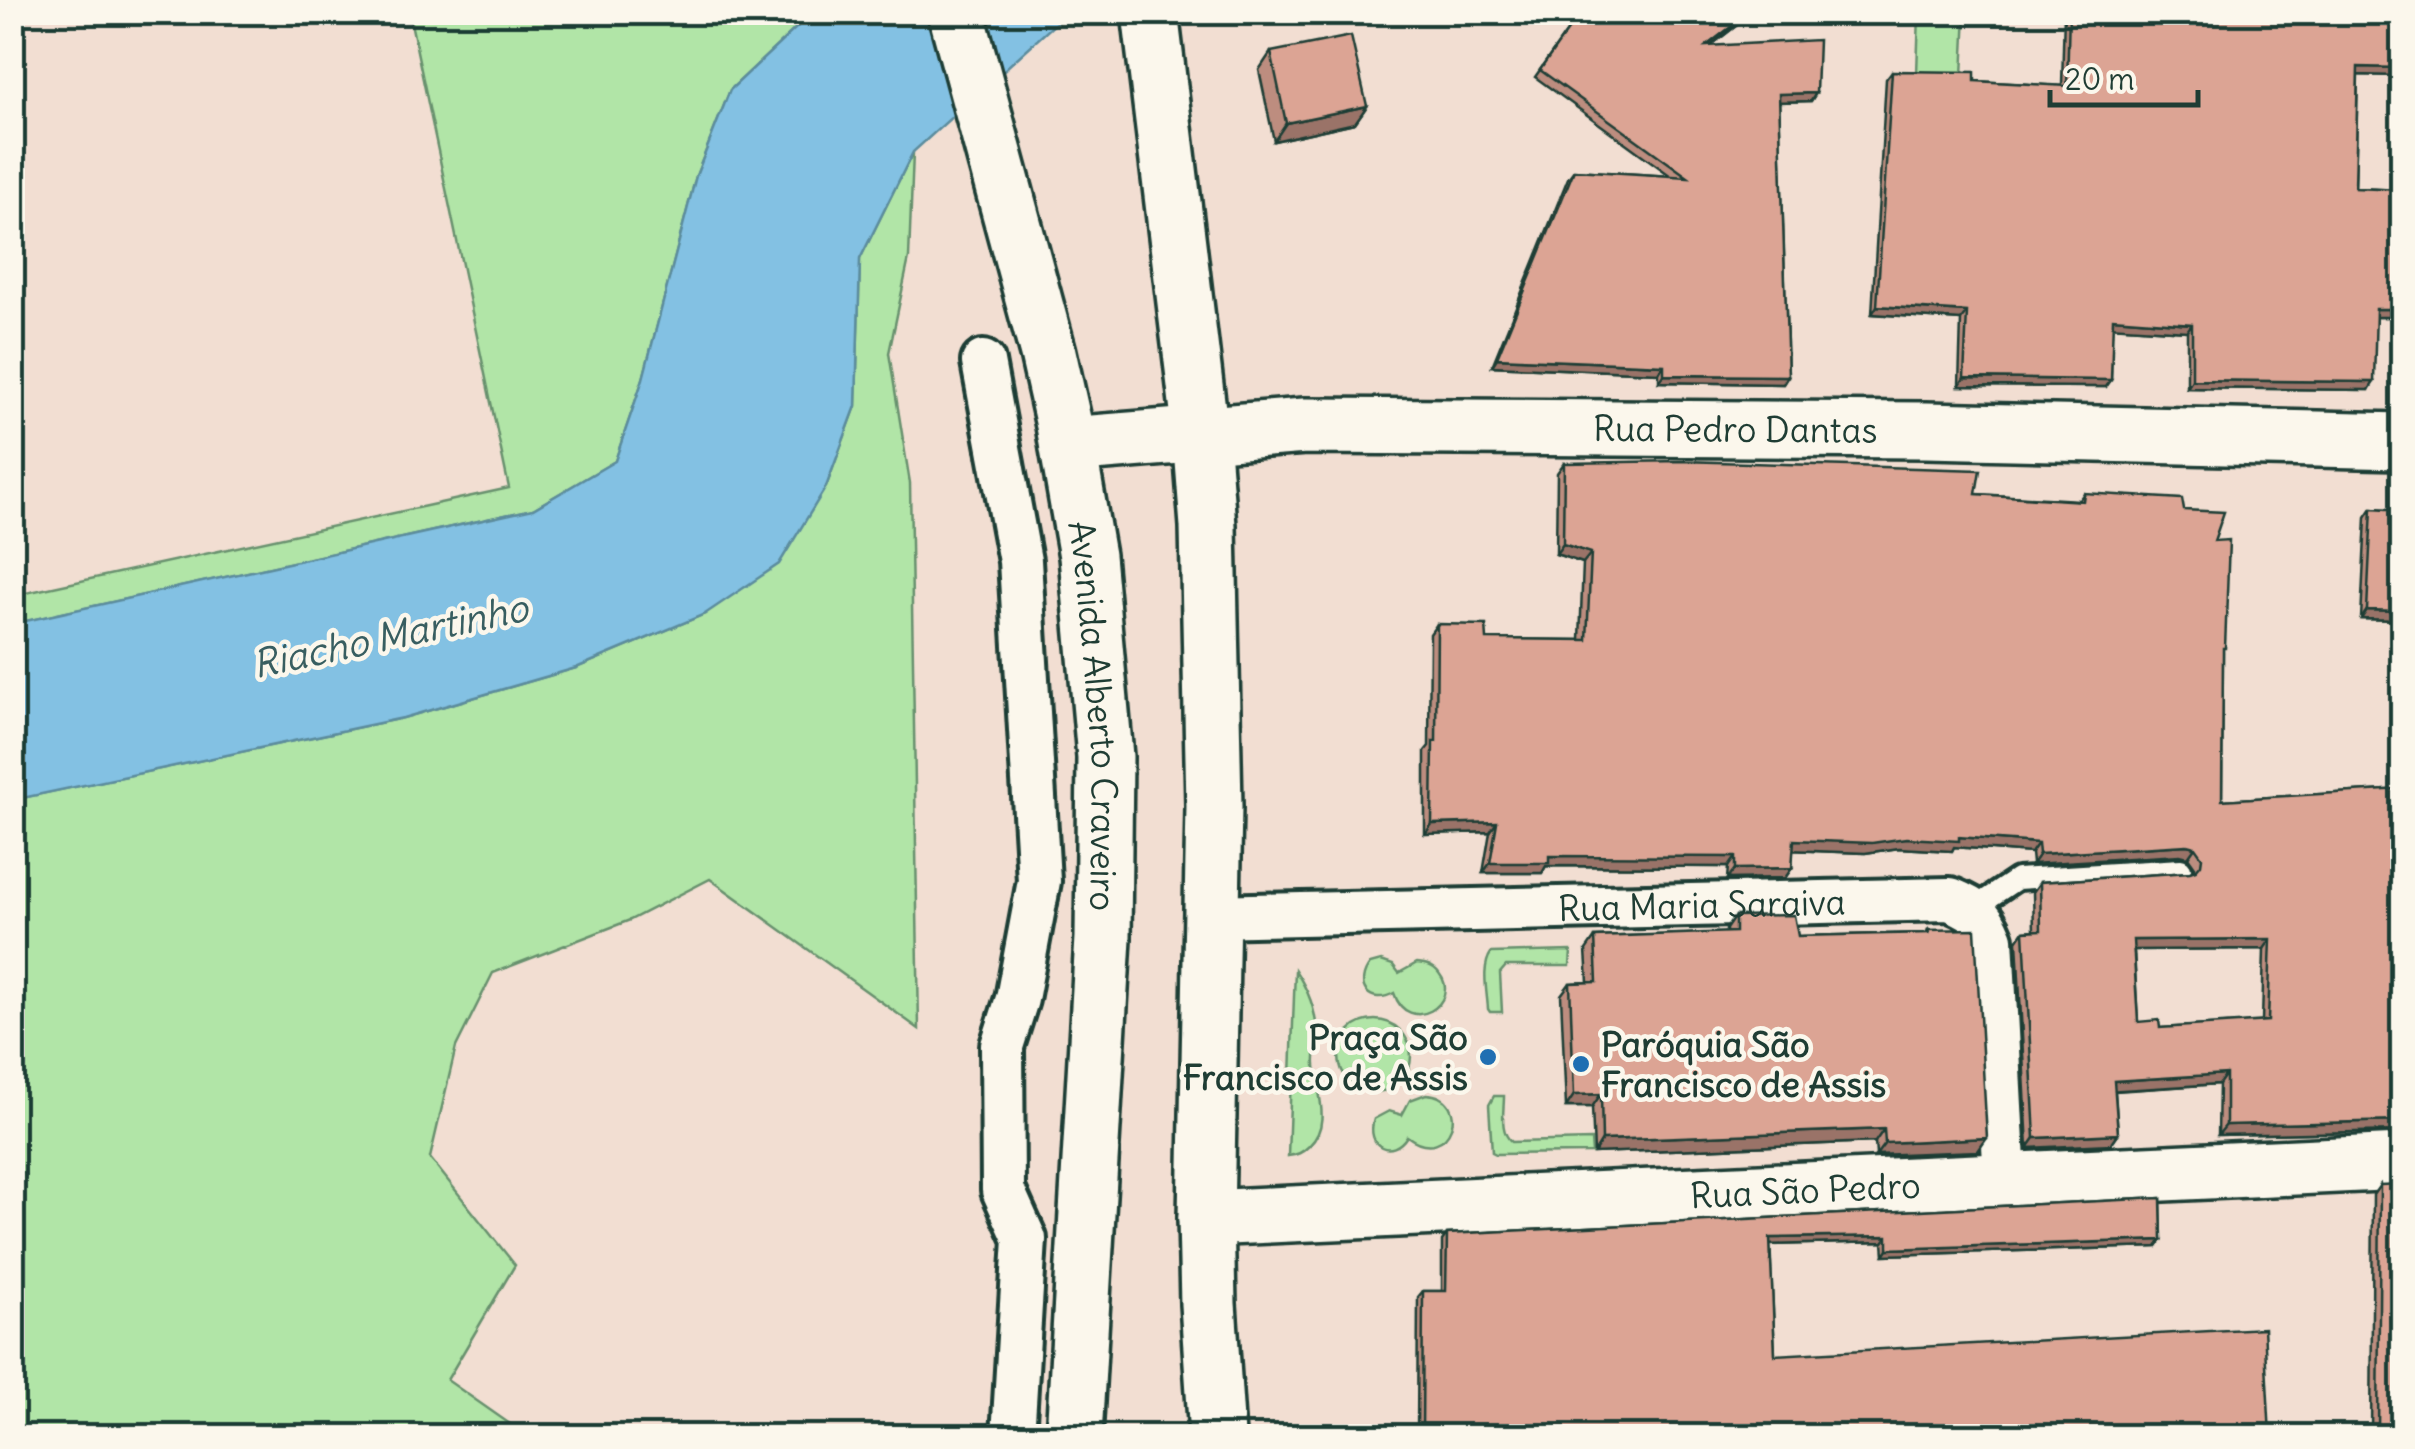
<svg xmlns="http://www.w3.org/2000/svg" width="2415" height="1449" font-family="Delius,sans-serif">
	<rect width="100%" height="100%" fill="#f2ded2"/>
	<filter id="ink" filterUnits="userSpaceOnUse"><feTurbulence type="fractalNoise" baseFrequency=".01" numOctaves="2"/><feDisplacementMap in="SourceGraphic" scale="20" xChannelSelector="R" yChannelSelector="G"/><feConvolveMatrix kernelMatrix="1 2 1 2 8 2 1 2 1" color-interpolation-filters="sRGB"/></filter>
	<g filter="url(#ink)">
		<g fill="#b1e5a7" stroke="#68916e" stroke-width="2.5">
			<polygon points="409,13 812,13 730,90 696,176 643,379 615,461 533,509 13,624 12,596 509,488"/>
			<polygon points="1919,13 1966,13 1963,76 1917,74"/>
			<polygon points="913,152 909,258 889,353 910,483 919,1029 710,879 630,920 493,973 456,1047 430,1158 515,1265 447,1380 527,1436 13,1436 12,800 403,718 576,668 705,614 826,487 856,406 860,259"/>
			<path d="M1571,951L1570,966H1506L1500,973L1502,1012H1490L1488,1009C1487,992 1481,967 1491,953Z"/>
			<path d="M1381,961L1393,965L1399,973L1417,963C1426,964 1433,965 1439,973C1463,1003 1408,1037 1394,993C1370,1006 1353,986 1370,964Z"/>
			<path d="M1295,970C1308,990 1316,1009 1317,1035C1317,1045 1314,1055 1315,1065C1317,1093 1332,1124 1309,1146C1302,1153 1297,1155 1288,1156Z"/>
			<circle cx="1375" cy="1056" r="36"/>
			<path d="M1426,1094C1474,1096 1451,1169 1407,1136C1392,1160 1365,1147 1374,1119L1389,1111L1402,1115L1410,1100Z"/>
			<path d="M1494,1096H1504C1504,1111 1499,1132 1512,1142L1591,1140L1592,1153L1496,1154L1492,1152L1489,1105Z"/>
		</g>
		<polygon fill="#83c1e3" stroke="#5b8c9d" stroke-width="2.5" points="812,13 1067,13 913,152 860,259 856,406 826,487 779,564 705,614 576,668 403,718 13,800 12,624 533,509 615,461 643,379 696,176 730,90"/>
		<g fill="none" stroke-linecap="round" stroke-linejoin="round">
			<g stroke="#1f3d34" stroke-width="28">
				<polyline id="lane" points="1972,909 2017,879 2181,869"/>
			</g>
			<g stroke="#1f3d34" stroke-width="50">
				<g id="street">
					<polyline points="983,362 1020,561 1039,881 1017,999 1002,1046 1003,1190 1025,1239 1013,1436"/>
					<path id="s1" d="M1212,916L1950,899C1974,909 1982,914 1992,939L2005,1181"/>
				</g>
			</g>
			<g stroke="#1f3d34" stroke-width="62">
				<g id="secondary">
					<path id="s2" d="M1068,445L1305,426L1926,430L2402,441"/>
				</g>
			</g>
			<g stroke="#1f3d34" stroke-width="62">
				<g id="primary">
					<path id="s3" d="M956,12L1048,353L1064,425L1087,556L1105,757L1103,938L1074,1436"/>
					<polyline points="1150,12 1201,435 1208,526 1214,806 1206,1218 1208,1304 1217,1436"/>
					<path id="s4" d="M1206,1218L2402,1162"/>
				</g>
			</g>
			<use href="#lane" stroke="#fbf7ec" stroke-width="20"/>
			<use href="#street" stroke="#fbf7ec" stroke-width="42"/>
			<use href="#secondary" stroke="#fbf7ec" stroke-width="55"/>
			<use href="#primary" stroke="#fbf7ec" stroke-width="55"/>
		</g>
		<g fill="#bd8d7f" stroke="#1f3d34" stroke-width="2.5" fill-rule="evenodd">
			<polygon points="1571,12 1754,12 1710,46 1816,93 1811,101 1779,102 1788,376 1783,384 1659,382 1659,373 1492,366 1568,178 1574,170 1671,176 1535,77 1576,19 1570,14"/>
			<polygon points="2064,12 2402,12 2402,76 2358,75 2355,188 2402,190 2402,317 2376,317 2369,390 2187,388 2187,331 2112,326 2111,380 2106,387 1959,386 1961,320 1872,314 1886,79 1892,71 1975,81 2062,86"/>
			<polygon points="1271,52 1367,106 1355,123 1274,141 1259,70"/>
			<path d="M1564,463L1976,494L2079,500L2084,493L2184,510L2214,541L2223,651L2222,800L2402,789V1131L2218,1135L2219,1084L2115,1091L2118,1134L2111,1144L2028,1148L2017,941L2024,931L2034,930L2033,892L2040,882L2190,872L2194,871L2195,867L2188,857L2180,855L2032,864L2031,853L1954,847L1952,851L1899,848L1865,853L1793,850L1792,868L1785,878L1727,879L1728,867L1546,866L1542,873H1483L1490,832L1425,834V751L1429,746L1430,634L1437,624L1487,639L1580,640L1583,563L1556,554L1557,473ZM2264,949L2262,1022L2160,1028L2138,1022L2134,950Z"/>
			<polygon points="2372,508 2402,510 2402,620 2361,619 2366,517"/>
			<polygon points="1735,916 1798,936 1926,933 1928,930 1978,1151 1876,1155 1875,1142 1594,1153 1592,1107 1566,1107 1561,995 1570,983 1588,982 1586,950 1595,937 1726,933 1726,929"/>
			<polygon points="2380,1185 2402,1436 2371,1436 2373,1195"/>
			<polygon points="2161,1198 2162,1240 2157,1247 1884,1255 1883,1242 1770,1245 1775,1355 2270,1436 1417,1436 1418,1297 1423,1291 1442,1291 1442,1241 1447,1234"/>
		</g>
		<g fill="#9a7368" stroke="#1f3d34" stroke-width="2.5">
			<polygon points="1750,12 1754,12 1700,54 1706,46"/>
			<polygon points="2358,67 2402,68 2402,76 2353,75"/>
			<polygon points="1816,93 1811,101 1774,102 1779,94"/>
			<polygon points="1367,106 1355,123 1274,141 1286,123"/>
			<polygon points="1877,306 1967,312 1961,320 1872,314"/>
			<polygon points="2376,309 2402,309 2402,317 2371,317"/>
			<polygon points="2113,318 2192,324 2187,331 2107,326"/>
			<polygon points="1497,358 1664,365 1659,373 1492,366"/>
			<polygon points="1664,375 1788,376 1783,384 1659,382"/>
			<polygon points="1964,378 2111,380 2106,387 1959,386"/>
			<polygon points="2192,380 2374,382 2369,390 2187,388"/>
			<polygon points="1563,544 1591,553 1583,563 1556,554"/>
			<polygon points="2367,610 2402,611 2402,620 2361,619"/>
			<polygon points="1497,822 1490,832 1425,834 1432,824"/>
			<polygon points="1959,837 2038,843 2031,853 1954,847 1952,851 1899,848 1865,853 1787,850 1794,840"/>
			<polygon points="2187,845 2195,847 2188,857 2180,855 2032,864 2039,854"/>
			<polygon points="1617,855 1735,857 1728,867 1546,866 1542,873 1483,873 1490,863 1549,856"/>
			<polygon points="1792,868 1785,878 1727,879 1735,869"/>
			<polygon points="2271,939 2264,949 2126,950 2133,940"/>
			<polygon points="2226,1074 2219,1084 2107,1091 2114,1081"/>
			<polygon points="1601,1094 1592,1107 1566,1107 1574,1095"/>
			<polygon points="2402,1121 2402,1131 2218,1135 2226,1125"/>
			<polygon points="1884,1129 1875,1142 1594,1153 1602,1140"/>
			<polygon points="2118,1134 2111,1144 2028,1148 2035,1138"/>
			<polygon points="1987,1138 1978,1151 1876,1155 1885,1143"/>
			<polygon points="1888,1236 1883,1242 1765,1245 1770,1238"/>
			<polygon points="2162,1240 2157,1247 1884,1255 1888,1249"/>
		</g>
		<g fill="#dca494" stroke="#1f3d34" stroke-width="2.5" fill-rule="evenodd">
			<polygon points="1581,12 1750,12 1706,46 1818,40 1816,93 1779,94 1788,376 1664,375 1664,365 1497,358 1574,170 1688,177 1540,70"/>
			<polygon points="2069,12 2402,12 2402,68 2358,67 2355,188 2402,190 2402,309 2376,309 2374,382 2192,380 2192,324 2113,318 2111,380 1964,378 1967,312 1877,306 1892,71 1975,72 1975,81 2067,86"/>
			<polygon points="1351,36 1367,106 1286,123 1271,52"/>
			<path d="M1682,461L1980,470L1976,494L2083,501L2084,493L2182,499L2184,510L2224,512L2214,541L2229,540L2225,648H2223L2222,800L2402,789V1121L2226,1125V1074L2114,1081L2118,1134L2035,1138L2024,931L2041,930L2040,882L2190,872L2196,870L2201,864L2202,857L2195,847L2187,845L2039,854L2038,843L1959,837V841L1906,838L1872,843L1794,840L1792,868L1735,869V857L1549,856V863H1490L1497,822L1432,824L1433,741H1436L1437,624L1486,625L1487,639L1587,640L1591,553L1563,544L1564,463ZM2271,939L2268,1021L2160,1028L2159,1020L2138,1022L2133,940Z"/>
			<polygon points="2372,508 2402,510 2402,611 2367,610"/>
			<polygon points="1794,915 1798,936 1929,933 1928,930 1975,929 1987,1138 1885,1143 1884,1129 1602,1140 1601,1094 1574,1095 1570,983 1597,982 1595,937 1735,932 1735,916"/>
			<polygon points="2402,1184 2402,1436 2378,1436 2380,1185"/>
			<polygon points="2161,1198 2162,1240 1888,1249 1888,1236 1770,1238 1775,1355 2264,1328 2270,1436 1422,1436 1423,1291 1446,1291 1447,1234"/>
		</g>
	</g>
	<g fill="#1f6fb2" stroke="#fbf7ec" stroke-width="4">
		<circle cx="1488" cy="1057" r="10"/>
		<circle cx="1581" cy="1064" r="10"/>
	</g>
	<g text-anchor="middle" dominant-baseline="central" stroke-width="9" stroke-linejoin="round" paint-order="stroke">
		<g font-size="35" fill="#1f3d34" stroke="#fbf7ec">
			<text stroke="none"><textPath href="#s2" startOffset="668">Rua Pedro Dantas</textPath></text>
			<text stroke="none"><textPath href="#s3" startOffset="720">Avenida Alberto Craveiro</textPath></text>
			<text stroke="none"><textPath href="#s1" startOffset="490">Rua Maria Saraiva</textPath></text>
			<text stroke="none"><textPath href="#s4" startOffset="600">Rua São Pedro</textPath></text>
		</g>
		<g font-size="35" font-weight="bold" fill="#1f3d34" stroke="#fbf7ec" text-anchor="end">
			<text x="1468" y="1037">Praça São<tspan x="1468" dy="40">Francisco de Assis</tspan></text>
			<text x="1601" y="1044" text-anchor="start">Paróquia São<tspan x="1601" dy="40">Francisco de Assis</tspan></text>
		</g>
		<g font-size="38" font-style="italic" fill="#385e60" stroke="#fbf7ec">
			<text transform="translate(390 636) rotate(-12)">Riacho Martinho</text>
		</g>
	</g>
	<rect width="2415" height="1449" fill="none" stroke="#fbf7ec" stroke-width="50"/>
	<rect x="25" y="25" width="2365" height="1399" fill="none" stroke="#1f3d34" stroke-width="4" filter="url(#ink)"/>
	<path d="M2050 90v15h148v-15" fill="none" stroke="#1f3d34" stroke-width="5"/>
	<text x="2065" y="90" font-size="30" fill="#1f3d34" stroke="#fbf7ec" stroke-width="8" paint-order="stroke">20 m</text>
</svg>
